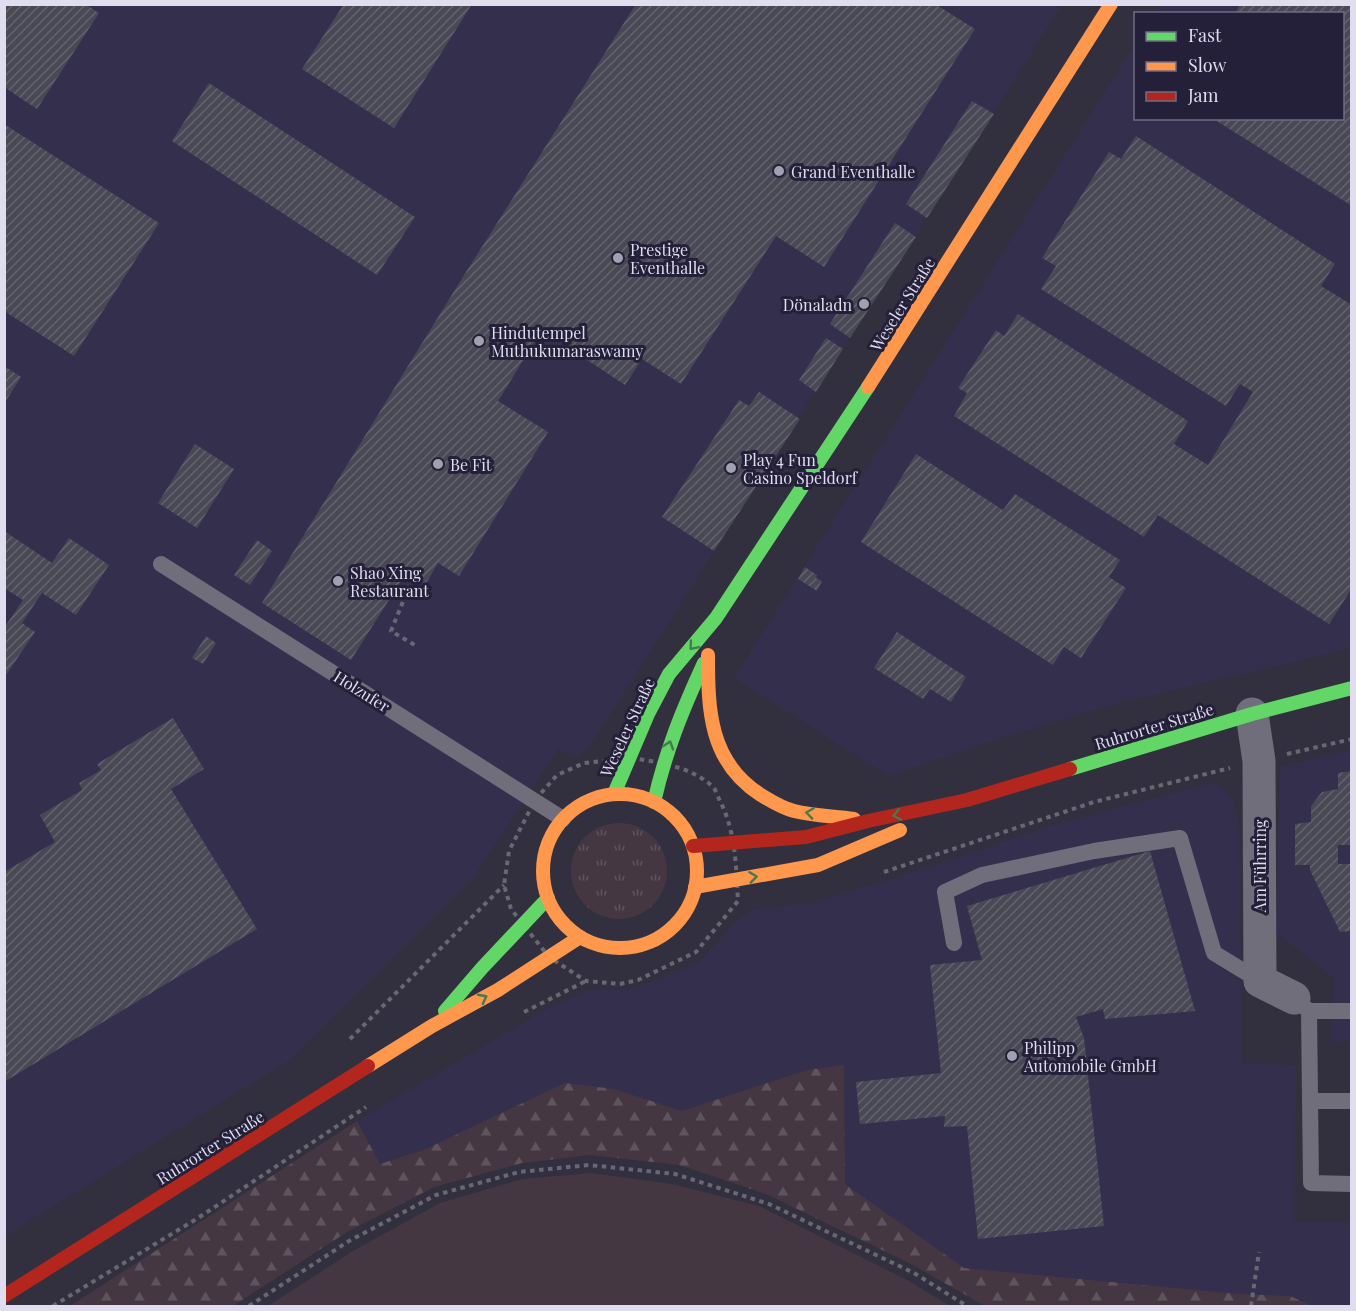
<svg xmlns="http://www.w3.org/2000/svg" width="1356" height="1311" font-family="'Playfair Display',serif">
	<defs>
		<pattern id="grass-tufts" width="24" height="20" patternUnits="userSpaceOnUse" patternTransform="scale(1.5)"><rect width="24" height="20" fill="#443741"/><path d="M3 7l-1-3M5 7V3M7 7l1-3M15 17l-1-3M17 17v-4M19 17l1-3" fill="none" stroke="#5f545d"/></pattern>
		<pattern id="forest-firs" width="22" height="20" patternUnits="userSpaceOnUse" patternTransform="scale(1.5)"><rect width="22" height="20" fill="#443741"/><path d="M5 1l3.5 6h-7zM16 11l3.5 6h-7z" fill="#5f545d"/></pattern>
		<pattern id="building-hatch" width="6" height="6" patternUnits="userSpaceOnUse" patternTransform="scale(1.5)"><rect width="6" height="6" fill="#484955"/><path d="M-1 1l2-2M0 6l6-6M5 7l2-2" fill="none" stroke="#62636e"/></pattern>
	</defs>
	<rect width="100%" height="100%" fill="#32303e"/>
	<g fill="#352f4e">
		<polygon points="5,5 1062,5 592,743 577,758 558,749 472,880 290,1060 5,1236"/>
		<polygon points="1161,5 1351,5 1351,648 1114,704 991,741 889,776 734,678 1135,44 1136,118 1342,118 1342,14 1155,13"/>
		<polygon points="1351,750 1351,1041 1332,1041 1333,977 1276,932 1280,767"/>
		<polygon points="1215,782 1233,800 1239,828 1242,1064 1296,1065 1294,1222 1351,1222 1351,1306 1312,1306 1290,1296 1239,1294 964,1268 845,1184 844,1065 806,1070 682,1111 614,1089 380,1164 357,1121 539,1013 587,990 631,990 700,962 736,921 754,909 812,903 918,871 1047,827"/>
	</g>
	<circle fill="url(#grass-tufts)" cx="619" cy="871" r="48"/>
	<polygon fill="url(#forest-firs)" points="844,1065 845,1184 964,1268 1239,1294 1290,1296 1312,1306 985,1306 913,1265 766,1194 679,1165 590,1155 522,1163 434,1187 347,1232 233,1306 70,1306 357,1121 380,1164 426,1149 565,1083 614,1089 682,1111 807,1070"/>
	<polygon fill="#443741" points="591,1173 672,1184 759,1206 909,1281 950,1306 268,1306 353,1251 440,1203 522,1179"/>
	<g fill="url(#building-hatch)">
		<polygon points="4,4 85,4 99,13 37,109 4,87"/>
		<polygon points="344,4 472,4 394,128 302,69"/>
		<polygon points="636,4 935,4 975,29 824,267 776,236 681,384 642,359 625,385 542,330 498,401 548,432 459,576 438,563 425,585 406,573 351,660 262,603 461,280"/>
		<polygon points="1240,4 1352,4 1352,206 1212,118 1342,118 1342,14 1235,14"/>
		<polygon points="209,83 415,217 377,275 172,141"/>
		<polygon points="972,101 994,114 927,218 906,204"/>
		<polygon points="4,124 159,223 74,356 4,311"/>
		<polygon points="1136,136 1335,264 1321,286 1352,305 1352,588 1329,624 1158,515 1144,537 954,416 967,393 958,388 996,330 1004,336 1018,314 1188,421 1174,444 1208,465 1253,392 1240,384 1226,406 1041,289 1056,266 1042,258 1109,152 1121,159"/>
		<polygon points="895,223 916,237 850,338 830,324"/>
		<polygon points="826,338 843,349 816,392 799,380"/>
		<polygon points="4,366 21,377 4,404"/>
		<polygon points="759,392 800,419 714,551 662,517 739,400 749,406"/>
		<polygon points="195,444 234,469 197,528 158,503"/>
		<polygon points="916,454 1003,510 1015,494 1120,560 1109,577 1126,588 1081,658 1064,647 1053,665 861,542"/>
		<polygon points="4,531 52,563 69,538 109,565 76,615 42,593 22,623 35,632 4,678 4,628 23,600 4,588"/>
		<polygon points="257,540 272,551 250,585 234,575"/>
		<polygon points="805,567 817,575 816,578 822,581 817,591 798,579"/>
		<polygon points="897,632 966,677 951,702 930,689 923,699 874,668"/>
		<polygon points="206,636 216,643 203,664 192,658"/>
		<polygon points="173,718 204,769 171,789 257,929 4,1082 4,872 55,842 40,815 82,790 79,783 101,770 97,764"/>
		<polygon points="1352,771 1352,843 1350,845 1338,845 1338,864 1352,864 1352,931 1340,932 1310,870 1310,865 1295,865 1295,824 1311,822 1311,806 1322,792 1338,789 1338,773"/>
		<polygon points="1150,851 1195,1011 1105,1019 1103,1009 1076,1017 1084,1038 1104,1226 978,1239 967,1126 944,1127 945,1116 860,1124 856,1082 941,1073 930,965 982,960 967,906"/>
	</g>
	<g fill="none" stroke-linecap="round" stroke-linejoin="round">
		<g stroke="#696773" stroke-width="4" stroke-dasharray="4.5 4.5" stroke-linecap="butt">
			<polyline points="413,577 391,631 418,647"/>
			<polyline points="1287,754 1352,739"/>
			<path d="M631,758C659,762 693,767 714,788C716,791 718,797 720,801C736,832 736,867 738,901L696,952L638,980L620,984L586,981L549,957L511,909L504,885L509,851L535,800L557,775L584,763Z"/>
			<polyline points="884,872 1094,802 1230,768"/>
			<polyline points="524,1012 586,981"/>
			<polyline points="350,1039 504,885"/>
			<polyline points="53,1306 198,1218 366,1107"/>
			<polyline points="249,1306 349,1241 436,1195 519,1172 589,1165 675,1174 769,1204 914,1273 967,1306"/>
			<polyline points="1251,1306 1259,1252"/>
		</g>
		<g stroke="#6f6e7a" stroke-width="16">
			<polyline points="161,564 563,819"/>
			<polyline points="954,943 945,892 982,875 1094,851 1180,838 1214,953 1260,981"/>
			<polyline points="1294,998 1309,1011 1311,1183 1352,1184"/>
			<polyline points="1309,1011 1352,1011"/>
			<polyline points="1311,1101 1352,1101"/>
		</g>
		<polyline stroke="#6f6e7a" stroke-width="33" points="1252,714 1259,761 1260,981 1294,998"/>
		<g stroke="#63d668" stroke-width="14">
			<polyline points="1070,769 1252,714 1352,688"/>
			<polyline points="614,794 648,714 669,674 716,618 868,387"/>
			<path d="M654,802C666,750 682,711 704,663"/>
			<polyline points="445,1011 482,968 548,898"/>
		</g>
		<g stroke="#ff974d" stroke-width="14">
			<polyline points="868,387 1111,4"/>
			<path d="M708,655C708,710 709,762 761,795C771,801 782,808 794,811C814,816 834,816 854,819"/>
			<circle cx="620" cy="871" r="77"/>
			<polyline points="695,887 818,865 900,830"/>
			<polyline points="368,1066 432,1026 498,990 580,937"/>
		</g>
		<g stroke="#b3261e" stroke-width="14">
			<polyline points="693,846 806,837 868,821 967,800 1070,769"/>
			<polyline points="4,1296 368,1066"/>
		</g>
	</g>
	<defs><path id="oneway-chevron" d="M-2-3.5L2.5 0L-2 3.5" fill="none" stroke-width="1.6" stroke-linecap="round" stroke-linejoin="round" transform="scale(1.5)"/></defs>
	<g stroke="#447b51">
		<use href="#oneway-chevron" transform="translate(693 646) rotate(130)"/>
		<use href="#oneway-chevron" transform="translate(669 745) rotate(-72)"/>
		<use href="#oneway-chevron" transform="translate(810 813) rotate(-172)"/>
		<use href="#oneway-chevron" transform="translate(897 815) rotate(168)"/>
		<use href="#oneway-chevron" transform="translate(753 877) rotate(-7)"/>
		<use href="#oneway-chevron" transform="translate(483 998) rotate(-28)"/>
	</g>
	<g fill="#a2a0b0" stroke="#25203a" stroke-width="2">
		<circle cx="779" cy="171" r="6"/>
		<circle cx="618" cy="258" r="6"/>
		<circle cx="864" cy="304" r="6"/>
		<circle cx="479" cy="341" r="6"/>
		<circle cx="438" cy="464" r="6"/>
		<circle cx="731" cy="468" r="6"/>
		<circle cx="338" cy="581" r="6"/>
		<circle cx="1012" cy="1056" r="6"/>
	</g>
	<g text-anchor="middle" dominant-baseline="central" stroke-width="6" stroke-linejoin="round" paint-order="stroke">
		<g font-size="16" fill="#dfddee" stroke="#25203a" text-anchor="start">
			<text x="791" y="171">Grand Eventhalle</text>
			<text x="630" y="249">Prestige<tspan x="630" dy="18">Eventhalle</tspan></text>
			<text x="852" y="304" text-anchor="end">Dönaladn</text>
			<text x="491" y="332">Hindutempel<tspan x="491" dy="18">Muthukumaraswamy</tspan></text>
			<text x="743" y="459">Play 4 Fun<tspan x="743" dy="18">Casino Speldorf</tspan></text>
			<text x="450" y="464">Be Fit</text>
			<text x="350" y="572">Shao Xing<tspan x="350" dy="18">Restaurant</tspan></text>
			<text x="1024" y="1047">Philipp<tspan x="1024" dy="18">Automobile GmbH</tspan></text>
		</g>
		<g font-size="16" fill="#dfddee" stroke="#25203a">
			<text transform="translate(902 304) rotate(-58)">Weseler Straße</text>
			<text transform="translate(362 691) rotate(32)">Holzufer</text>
			<text transform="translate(1154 726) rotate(-17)">Ruhrorter Straße</text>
			<text transform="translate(627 727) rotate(-65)">Weseler Straße</text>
			<text transform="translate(1259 866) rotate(-90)">Am Führring</text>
			<text transform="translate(210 1147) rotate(-32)">Ruhrorter Straße</text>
		</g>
	</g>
	<rect width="1356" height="1311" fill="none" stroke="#dfddee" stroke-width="12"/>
	<rect x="1134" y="12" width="210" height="108" fill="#25203a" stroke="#6f6c82" stroke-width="1.5"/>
	<rect x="1146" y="32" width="30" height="9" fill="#63d668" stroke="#6f6c82" stroke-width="1.5"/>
	<text x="1188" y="42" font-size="18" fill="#dfddee">Fast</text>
	<rect x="1146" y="62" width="30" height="9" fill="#ff974d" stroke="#6f6c82" stroke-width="1.5"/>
	<text x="1188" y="72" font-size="18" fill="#dfddee">Slow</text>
	<rect x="1146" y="92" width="30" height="9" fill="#b3261e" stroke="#6f6c82" stroke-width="1.5"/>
	<text x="1188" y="102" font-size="18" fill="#dfddee">Jam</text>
</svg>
